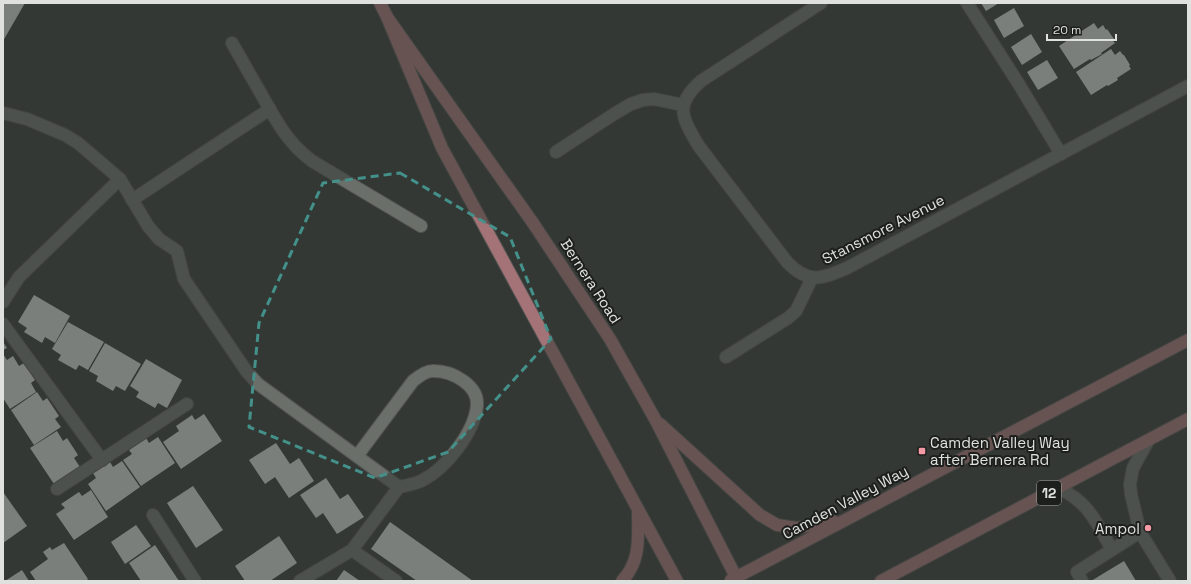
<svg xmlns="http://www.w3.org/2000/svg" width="1191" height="584" font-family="'Space Grotesk',sans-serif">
	<rect width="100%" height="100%" fill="#343834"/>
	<g fill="#d1d6d1">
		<polygon points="3,3 25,3 3,41"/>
		<polygon points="981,3 999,3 986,11"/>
		<polygon points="1014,8 1024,26 1004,38 994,20"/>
		<polygon points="1094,23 1098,29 1103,25 1106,30 1107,29 1114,39 1112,40 1115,43 1101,53 1102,54 1091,60 1090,59 1074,69 1059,46"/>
		<polygon points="1031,34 1042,52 1022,65 1011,47"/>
		<polygon points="1111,49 1115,55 1120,51 1123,55 1124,55 1130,65 1129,66 1131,69 1117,78 1118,80 1108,86 1107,85 1091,95 1076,72"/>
		<polygon points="1047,60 1058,78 1038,90 1027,72"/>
		<polygon points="34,295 70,316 55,343 45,337 42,343 24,332 27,328 18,322"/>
		<polygon points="68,322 104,342 88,370 79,365 76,370 58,360 61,355 52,349"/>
		<polygon points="3,342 7,348 3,350"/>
		<polygon points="105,343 141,364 125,391 116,386 113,391 96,381 98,376 89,371"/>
		<polygon points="3,354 7,360 13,356 19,366 24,363 35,380 31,383 36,392 10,409 3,398"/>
		<polygon points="146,359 182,380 167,408 158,403 155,408 136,397 139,392 130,386"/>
		<polygon points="37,392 43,401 47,398 59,416 55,419 61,427 34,445 11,410"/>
		<polygon points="204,414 222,441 181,469 163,442 179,431 176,426 192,415 195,420"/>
		<polygon points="57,431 63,441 67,438 78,455 74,458 80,467 54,484 30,448"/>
		<polygon points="158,437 175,463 141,486 123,460 132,454 129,450 146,438 149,443"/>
		<polygon points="276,443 290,464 299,458 314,481 289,498 275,477 265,484 249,460"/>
		<polygon points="122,461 140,487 106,511 88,484 96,478 93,473 110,462 113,467"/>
		<polygon points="326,478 340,499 348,494 364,517 337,534 323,513 316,518 300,495"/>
		<polygon points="193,486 223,530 196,548 167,503"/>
		<polygon points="91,490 108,517 74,540 56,514 65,508 61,504 79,492 82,496"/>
		<polygon points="3,492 27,526 3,543"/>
		<polygon points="390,522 473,581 417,581 371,549"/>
		<polygon points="136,525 151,546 125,564 111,542"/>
		<polygon points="279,536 297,563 270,581 245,581 235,566"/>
		<polygon points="64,543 88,579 86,581 36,581 30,572 48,559 43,552 50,547 52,550"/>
		<polygon points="155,545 179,581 141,581 129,563"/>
		<polygon points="1124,561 1136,581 1091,581"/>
		<polygon points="22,570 29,581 5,581"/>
		<polygon points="344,570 360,581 336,581"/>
	</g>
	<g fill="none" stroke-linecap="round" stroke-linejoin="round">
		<g stroke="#535552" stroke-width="14">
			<g id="minor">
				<path d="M821,3L701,81C674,105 682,117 698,145L787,262C808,284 822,279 847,268L1188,86"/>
				<polyline points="967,3 1020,86 1061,154"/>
				<path d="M232,43C243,62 253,80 264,99C278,124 289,144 312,161L421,226"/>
				<polyline points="3,113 27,119 65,135 78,143 120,179 148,226 159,239 177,251 184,279 247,372 258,384 399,487 352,550 300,581"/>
				<polyline points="556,152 614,114 631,104 643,100 654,99 683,105"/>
				<polyline points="132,200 270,109"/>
				<polyline points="3,302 19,277 120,179"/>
				<polyline points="3,324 102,460"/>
				<polyline points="726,357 788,318 796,311 812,278"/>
				<polyline points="1148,441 1133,468 1130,484 1131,494 1140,532 1170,581"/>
				<path d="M357,456L413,381C419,376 427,370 434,371C452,371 479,385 477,406C474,433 446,468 423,480C416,484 407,485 399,487"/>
				<path d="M1058,488C1088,501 1097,523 1112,550"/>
				<polyline points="57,489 187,404"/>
				<polyline points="153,515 195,581"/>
				<polyline points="352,550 396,581"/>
				<polyline points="1082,581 1077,572 1140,532"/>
			</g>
		</g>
		<g stroke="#535552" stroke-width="14">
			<g id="major">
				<polyline points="380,3 387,17 442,148 677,581"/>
				<polyline points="387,17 533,223 610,339 655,419 738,581"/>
				<polyline points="660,424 760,515 777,525 797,528 833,521"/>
				<polyline points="731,580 1188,340"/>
				<path d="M622,581C641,561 638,538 638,512"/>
				<polyline points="881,581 1188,419"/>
			</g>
		</g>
		<use href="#minor" stroke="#6a6f6a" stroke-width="12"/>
		<use href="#major" stroke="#a47377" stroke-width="12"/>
	</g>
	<path d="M0 0H1191V584H0ZM400,173L510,237L551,339L448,452L375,478L249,427L259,323L323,183Z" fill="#343834" fill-opacity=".55" fill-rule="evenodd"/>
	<path fill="none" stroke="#43918a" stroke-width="3" stroke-dasharray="8 5" stroke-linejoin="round" d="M400,173L510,237L551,339L448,452L375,478L249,427L259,323L323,183Z"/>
	<g fill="#f49aa5" stroke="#1d1f1d" stroke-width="1.5">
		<rect x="918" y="447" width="8" height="8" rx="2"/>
		<circle cx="1148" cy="528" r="4"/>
	</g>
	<g text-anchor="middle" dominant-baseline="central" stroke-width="4" stroke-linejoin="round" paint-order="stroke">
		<rect fill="#1d1f1d" stroke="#a5a7a4" stroke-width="1" x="1037" y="481" width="24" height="24" rx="3"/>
		<g font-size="14" font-weight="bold" fill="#dfe1de">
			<text x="1049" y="493">12</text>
		</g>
		<g font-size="15" fill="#dfe1de" stroke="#1d1f1d">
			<text transform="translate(883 229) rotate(-27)">Stansmore Avenue</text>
			<text transform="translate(591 281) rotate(57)">Bernera Road</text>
			<text transform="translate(845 502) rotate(-28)">Camden Valley Way</text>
		</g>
		<g font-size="15" fill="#dfe1de" stroke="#1d1f1d" text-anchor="start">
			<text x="930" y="442">Camden Valley Way<tspan x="930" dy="17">after Bernera Rd</tspan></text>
			<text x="1140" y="528" text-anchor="end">Ampol</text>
		</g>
	</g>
	<rect width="1191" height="584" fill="none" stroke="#dfe1de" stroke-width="8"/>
	<path d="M1047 34v6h69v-6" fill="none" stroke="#dfe1de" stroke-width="2"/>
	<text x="1053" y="34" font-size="12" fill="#dfe1de" stroke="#1d1f1d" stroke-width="3" paint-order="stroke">20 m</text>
</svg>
